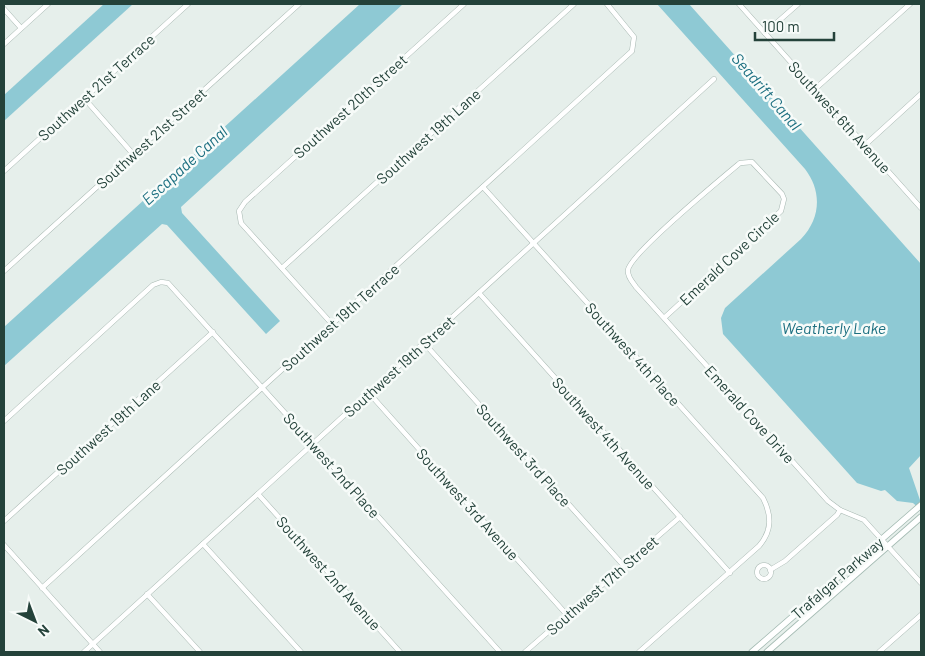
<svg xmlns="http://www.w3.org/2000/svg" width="925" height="656" font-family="Barlow,sans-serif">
	<rect width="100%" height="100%" fill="#e6efeb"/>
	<g fill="#8ec9d4">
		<polygon points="104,4 133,4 4,121 4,95"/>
		<polygon points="360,4 403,4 181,207 182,213 280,321 266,334 167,225 162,224 4,366 4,327"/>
		<path d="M657,4H689L921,264V455L909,468L921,503V510L913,503L897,501L885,490L881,491L857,483L723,334L721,318L725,308L801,239C821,218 822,191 805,169Z"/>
	</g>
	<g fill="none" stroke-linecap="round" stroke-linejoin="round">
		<g stroke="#a8b8b2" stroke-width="5.5">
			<g id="street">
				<polyline points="739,4 921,208"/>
				<polyline points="4,9 21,28"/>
				<polyline points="765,33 798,4"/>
				<polyline points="4,44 48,4"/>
				<polyline points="815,89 910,4"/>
				<polyline points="84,98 133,154"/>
				<polyline points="865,145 921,94"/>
				<polyline points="4,171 188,4"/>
				<path d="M483,187L763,498C772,516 772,531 759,546L639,652"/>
				<polyline points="282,268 574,4"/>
				<polyline points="4,271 299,4"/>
				<polyline points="479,293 730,573"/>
				<path d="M664,318L781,211L784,199L782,194L752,162L740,163C722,178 630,254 628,270C627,277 633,282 636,287L828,501L840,510L864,520L921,583"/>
				<polyline points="332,324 241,223 239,211 245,202 464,4"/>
				<polyline points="424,343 624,566"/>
				<polyline points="369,393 567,615"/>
				<polyline points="4,421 153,285 161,282 168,283 500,652"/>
				<polyline points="258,494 400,652"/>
				<polyline points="4,521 213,332"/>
				<polyline points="203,544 301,652"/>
				<polyline points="4,545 100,652"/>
				<circle cx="764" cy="572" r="7"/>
				<polyline points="770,570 785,561 837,515 840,510"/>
				<polyline points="42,588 632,51 634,37 607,4"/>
				<polyline points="147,594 200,652"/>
				<polyline points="84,652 714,79"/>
				<polyline points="525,652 680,517"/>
				<polyline points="879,652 921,615"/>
			</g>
		</g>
		<g stroke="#a4bbb3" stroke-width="7">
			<g id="secondary">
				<polyline points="752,652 921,505"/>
				<polyline points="767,652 921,517"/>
			</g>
		</g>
		<use href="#street" stroke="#fff" stroke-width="4.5"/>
		<use href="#secondary" stroke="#fff" stroke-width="5.5"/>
	</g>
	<g text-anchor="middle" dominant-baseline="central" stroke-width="5" stroke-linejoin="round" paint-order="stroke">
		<g font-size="15" fill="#24423a" stroke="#f7fbf9">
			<text transform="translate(96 87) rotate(-42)">Southwest 21st Terrace</text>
			<text transform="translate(350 106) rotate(-42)">Southwest 20th Street</text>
			<text transform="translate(840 117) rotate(48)">Southwest 6th Avenue</text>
			<text transform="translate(428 136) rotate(-42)">Southwest 19th Lane</text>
			<text transform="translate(151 138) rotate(-42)">Southwest 21st Street</text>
			<text transform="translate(729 258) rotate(-43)">Emerald Cove Circle</text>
			<text transform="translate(340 317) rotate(-42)">Southwest 19th Terrace</text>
			<text transform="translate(633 354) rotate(48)">Southwest 4th Place</text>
			<text transform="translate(399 366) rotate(-42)">Southwest 19th Street</text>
			<text transform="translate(750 414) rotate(48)">Emerald Cove Drive</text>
			<text transform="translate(108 427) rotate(-42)">Southwest 19th Lane</text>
			<text transform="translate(604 433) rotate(48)">Southwest 4th Avenue</text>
			<text transform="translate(524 455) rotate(48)">Southwest 3rd Place</text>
			<text transform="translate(332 465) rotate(48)">Southwest 2nd Place</text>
			<text transform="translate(468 504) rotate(48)">Southwest 3rd Avenue</text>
			<text transform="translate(329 573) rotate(48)">Southwest 2nd Avenue</text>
			<text transform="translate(837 578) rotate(-41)">Trafalgar Parkway</text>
			<text transform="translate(602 585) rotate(-41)">Southwest 17th Street</text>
		</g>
		<g font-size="16" font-style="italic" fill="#1c6f80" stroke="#f7fbf9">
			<text transform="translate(767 91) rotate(49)">Seadrift Canal</text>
			<text transform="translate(184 165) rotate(-42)">Escapade Canal</text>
			<text x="834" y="327">Weatherly Lake</text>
		</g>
	</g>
	<rect width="925" height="656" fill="none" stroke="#24423a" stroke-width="10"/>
	<g transform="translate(35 621) rotate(138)" stroke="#f7fbf9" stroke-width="4" paint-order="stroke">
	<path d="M0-4L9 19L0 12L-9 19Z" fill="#24423a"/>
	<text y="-8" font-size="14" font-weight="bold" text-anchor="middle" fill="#24423a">N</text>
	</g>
	<path d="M755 32v8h79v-8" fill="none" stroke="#24423a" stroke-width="2.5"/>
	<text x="762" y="32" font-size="15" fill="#24423a" stroke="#f7fbf9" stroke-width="4" paint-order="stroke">100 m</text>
</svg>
